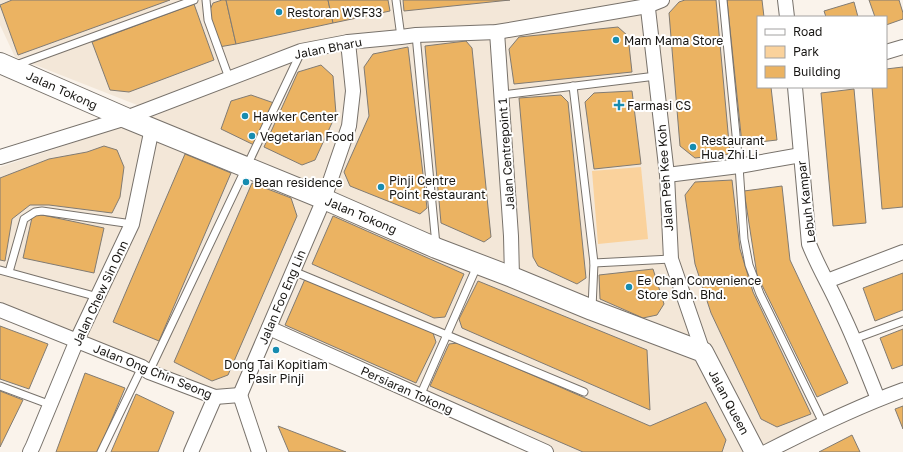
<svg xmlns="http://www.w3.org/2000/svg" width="903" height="452" font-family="'Golos Text',sans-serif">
	<rect width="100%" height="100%" fill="#faf3eb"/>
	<polygon fill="#f3e7d8" points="0,0 717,0 751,273 824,422 768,452 547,452 268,328 240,394 216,397 0,311 0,167 160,114 15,57 0,25"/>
	<polygon fill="#fad29c" points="641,167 648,239 598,244 592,171"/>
	<g fill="#ebb362" stroke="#817b73">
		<polygon points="12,0 170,0 18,55 0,5"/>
		<polygon points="222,0 226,0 236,44 219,47 208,14 213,3"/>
		<polygon points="226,0 328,0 333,23 236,44"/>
		<polygon points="328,0 388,0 390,11 333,23"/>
		<polygon points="403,0 510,0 404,11"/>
		<polygon points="685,0 716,0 730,154 695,158 680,146 669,13 679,2"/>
		<polygon points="727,0 762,0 764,17 758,17 758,87 771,87 777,140 742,144"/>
		<polygon points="869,0 899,0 903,13 903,19 886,25 886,17 875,17"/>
		<polygon points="854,2 858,17 826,17 824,11"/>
		<polygon points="194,4 214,60 129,92 110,90 92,42"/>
		<polygon points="618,27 628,36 632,72 514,84 509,49 519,37"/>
		<polygon points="466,41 472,48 491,237 484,242 441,223 425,46"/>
		<polygon points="408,47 427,208 420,214 350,186 344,172 369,116 364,67 373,54"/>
		<polygon points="321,65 333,76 336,114 315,160 302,165 264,147 298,72"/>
		<polygon points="903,67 903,207 882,209 872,87 886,87 886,69"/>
		<polygon points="854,89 866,223 833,226 821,93"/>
		<polygon points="632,91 641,164 594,169 585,102 594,93"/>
		<polygon points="251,95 274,103 254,145 221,129 231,101"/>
		<polygon points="561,95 568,102 586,278 577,284 538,266 533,257 519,98"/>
		<polygon points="104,146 117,150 124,167 120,197 112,213 49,205 30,205 12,219 5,261 0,260 0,178 49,159 87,152"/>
		<polygon points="185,154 231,173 159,341 113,322"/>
		<polygon points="732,180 740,249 753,292 811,414 777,427 761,419 711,313 695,264 685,195 695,182"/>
		<polygon points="252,183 291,198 297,216 228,375 212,381 174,362"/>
		<polygon points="782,186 790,260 848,383 817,397 757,275 744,191"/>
		<polygon points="33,213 104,228 94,273 23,258"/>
		<polygon points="333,216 464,274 445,317 434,318 312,264"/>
		<polygon points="653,269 664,304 657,315 643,318 600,299 599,275"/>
		<polygon points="903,273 903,310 875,321 863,288"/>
		<polygon points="305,279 433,333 436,342 416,383 285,325"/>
		<polygon points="478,281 647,350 650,410 462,328 459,319"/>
		<polygon points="0,326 48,344 29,389 0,379"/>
		<polygon points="903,329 903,365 892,369 880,338"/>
		<polygon points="458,343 650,426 706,402 726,440 722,452 583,452 430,386 449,344"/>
		<polygon points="85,373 125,388 98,452 56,452"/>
		<polygon points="0,391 23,400 0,447"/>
		<polygon points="136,394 174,412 158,452 111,452"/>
		<polygon points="903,406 903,429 895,409"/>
		<polygon points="278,426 346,452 289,452"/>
		<polygon points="852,435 860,452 819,452"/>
	</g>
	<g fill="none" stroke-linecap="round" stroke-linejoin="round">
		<g stroke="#78726b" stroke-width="9">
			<g id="service">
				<polyline points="206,0 208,20 229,78"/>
				<polyline points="396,0 401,37"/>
				<polyline points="723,0 739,166 744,239 749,265 760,294 823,423"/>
				<polyline points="416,35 436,245"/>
				<polyline points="16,65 194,0"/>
				<polyline points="573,86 594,263 592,308"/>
				<polyline points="502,95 656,76"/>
				<polyline points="594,263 671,259"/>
				<polyline points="0,270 98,297"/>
				<polyline points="293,271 584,392"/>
				<polyline points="9,272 24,219 35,212 42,211 132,224"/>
				<polyline points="854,339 903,321"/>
				<polyline points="149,372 301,52"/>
				<polyline points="0,386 51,405"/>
				<polyline points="420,396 477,266"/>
				<polyline points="101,452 142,367"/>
			</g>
		</g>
		<g stroke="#78726b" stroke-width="16">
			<g id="minor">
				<polyline points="647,0 667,175 671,259 703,352"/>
				<polyline points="785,0 787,17"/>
				<polyline points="497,32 511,236 512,277"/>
				<polyline points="886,52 903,47"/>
				<path d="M795,87L809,244C818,267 831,288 841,311C855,340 866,369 878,399"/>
				<polyline points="0,157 126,118 301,51 348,42 401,37 416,35 497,32 647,6 662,0"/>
				<polyline points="667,175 739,166 801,155"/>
				<polyline points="827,281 903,252"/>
				<polyline points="0,310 142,367 149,372 215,397 240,395"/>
				<polyline points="269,328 546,452"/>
				<polyline points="240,395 324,199 349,126 353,91 348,42"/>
				<polyline points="240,395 259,452"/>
				<polyline points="30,452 33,446 77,340 132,224 152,128"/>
				<polyline points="191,452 215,397"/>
				<path d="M766,452C811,429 856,407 903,390"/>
			</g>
		</g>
		<g stroke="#78726b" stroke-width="22">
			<polyline id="secondary" points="0,63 126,118 324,199 436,248 512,277 592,310 703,352 755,452"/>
		</g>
		<use href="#service" stroke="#fff" stroke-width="7"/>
		<use href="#minor" stroke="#fff" stroke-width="14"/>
		<use href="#secondary" stroke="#fff" stroke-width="20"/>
	</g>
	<g fill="#178cb0" stroke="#fff" stroke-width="1.5">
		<circle cx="279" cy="12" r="4"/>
		<circle cx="616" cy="40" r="4"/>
		<path d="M617 99h4v4h4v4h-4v4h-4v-4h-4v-4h4z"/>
		<circle cx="245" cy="116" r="4"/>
		<circle cx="252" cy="136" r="4"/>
		<circle cx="693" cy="147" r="4"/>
		<circle cx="246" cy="182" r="4"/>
		<circle cx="381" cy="187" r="4"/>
		<circle cx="629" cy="287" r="4"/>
		<circle cx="276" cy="350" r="4"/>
	</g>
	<g text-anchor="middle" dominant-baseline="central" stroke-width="4" stroke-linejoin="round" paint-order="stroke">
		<g font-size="12" fill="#181613" stroke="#fff" text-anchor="start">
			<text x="287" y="12">Restoran WSF33</text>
			<text x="624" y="40">Mam Mama Store</text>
			<text x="627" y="105">Farmasi CS</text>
			<text x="253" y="116">Hawker Center</text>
			<text x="260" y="136">Vegetarian Food</text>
			<text x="701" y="140">Restaurant<tspan x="701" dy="14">Hua Zhi Li</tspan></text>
			<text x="389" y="180">Pinji Centre<tspan x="389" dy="14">Point Restaurant</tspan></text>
			<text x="254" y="182">Bean residence</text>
			<text x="637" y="280">Ee Chan Convenience<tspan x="637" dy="14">Store Sdn. Bhd.</tspan></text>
			<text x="276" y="364" text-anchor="middle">Dong Tai Kopitiam<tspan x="276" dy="14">Pasir Pinji</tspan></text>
		</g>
		<g font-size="12" fill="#181613" stroke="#fff">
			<text transform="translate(328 48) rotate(-11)">Jalan Bharu</text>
			<text transform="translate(62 90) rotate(24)">Jalan Tokong</text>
			<text transform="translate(506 154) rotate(-94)">Jalan Centrepoint 1</text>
			<text transform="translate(665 178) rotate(-94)">Jalan Peh Kee Koh</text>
			<text transform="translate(806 202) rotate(-97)">Lebuh Kampar</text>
			<text transform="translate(361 215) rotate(23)">Jalan Tokong</text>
			<text transform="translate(100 293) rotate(-65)">Jalan Chew Sin Onn</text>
			<text transform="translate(282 297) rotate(-67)">Jalan Foo Eng Lin</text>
			<text transform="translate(153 371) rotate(22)">Jalan Ong Chin Seong</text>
			<text transform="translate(407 390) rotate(24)">Persiaran Tokong</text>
			<text transform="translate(729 402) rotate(62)">Jalan Queen</text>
		</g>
	</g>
	<rect x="757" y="16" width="130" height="72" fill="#ffffff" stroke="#a3a2a1"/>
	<rect x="765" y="29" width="20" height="6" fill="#ffffff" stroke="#a3a2a1"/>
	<text x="793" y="36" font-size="12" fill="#181613">Road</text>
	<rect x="765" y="46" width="20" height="12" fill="#fad29c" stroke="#a3a2a1"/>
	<text x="793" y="56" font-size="12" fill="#181613">Park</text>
	<rect x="765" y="66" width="20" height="12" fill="#ebb362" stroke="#a3a2a1"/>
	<text x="793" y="76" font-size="12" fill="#181613">Building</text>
</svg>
